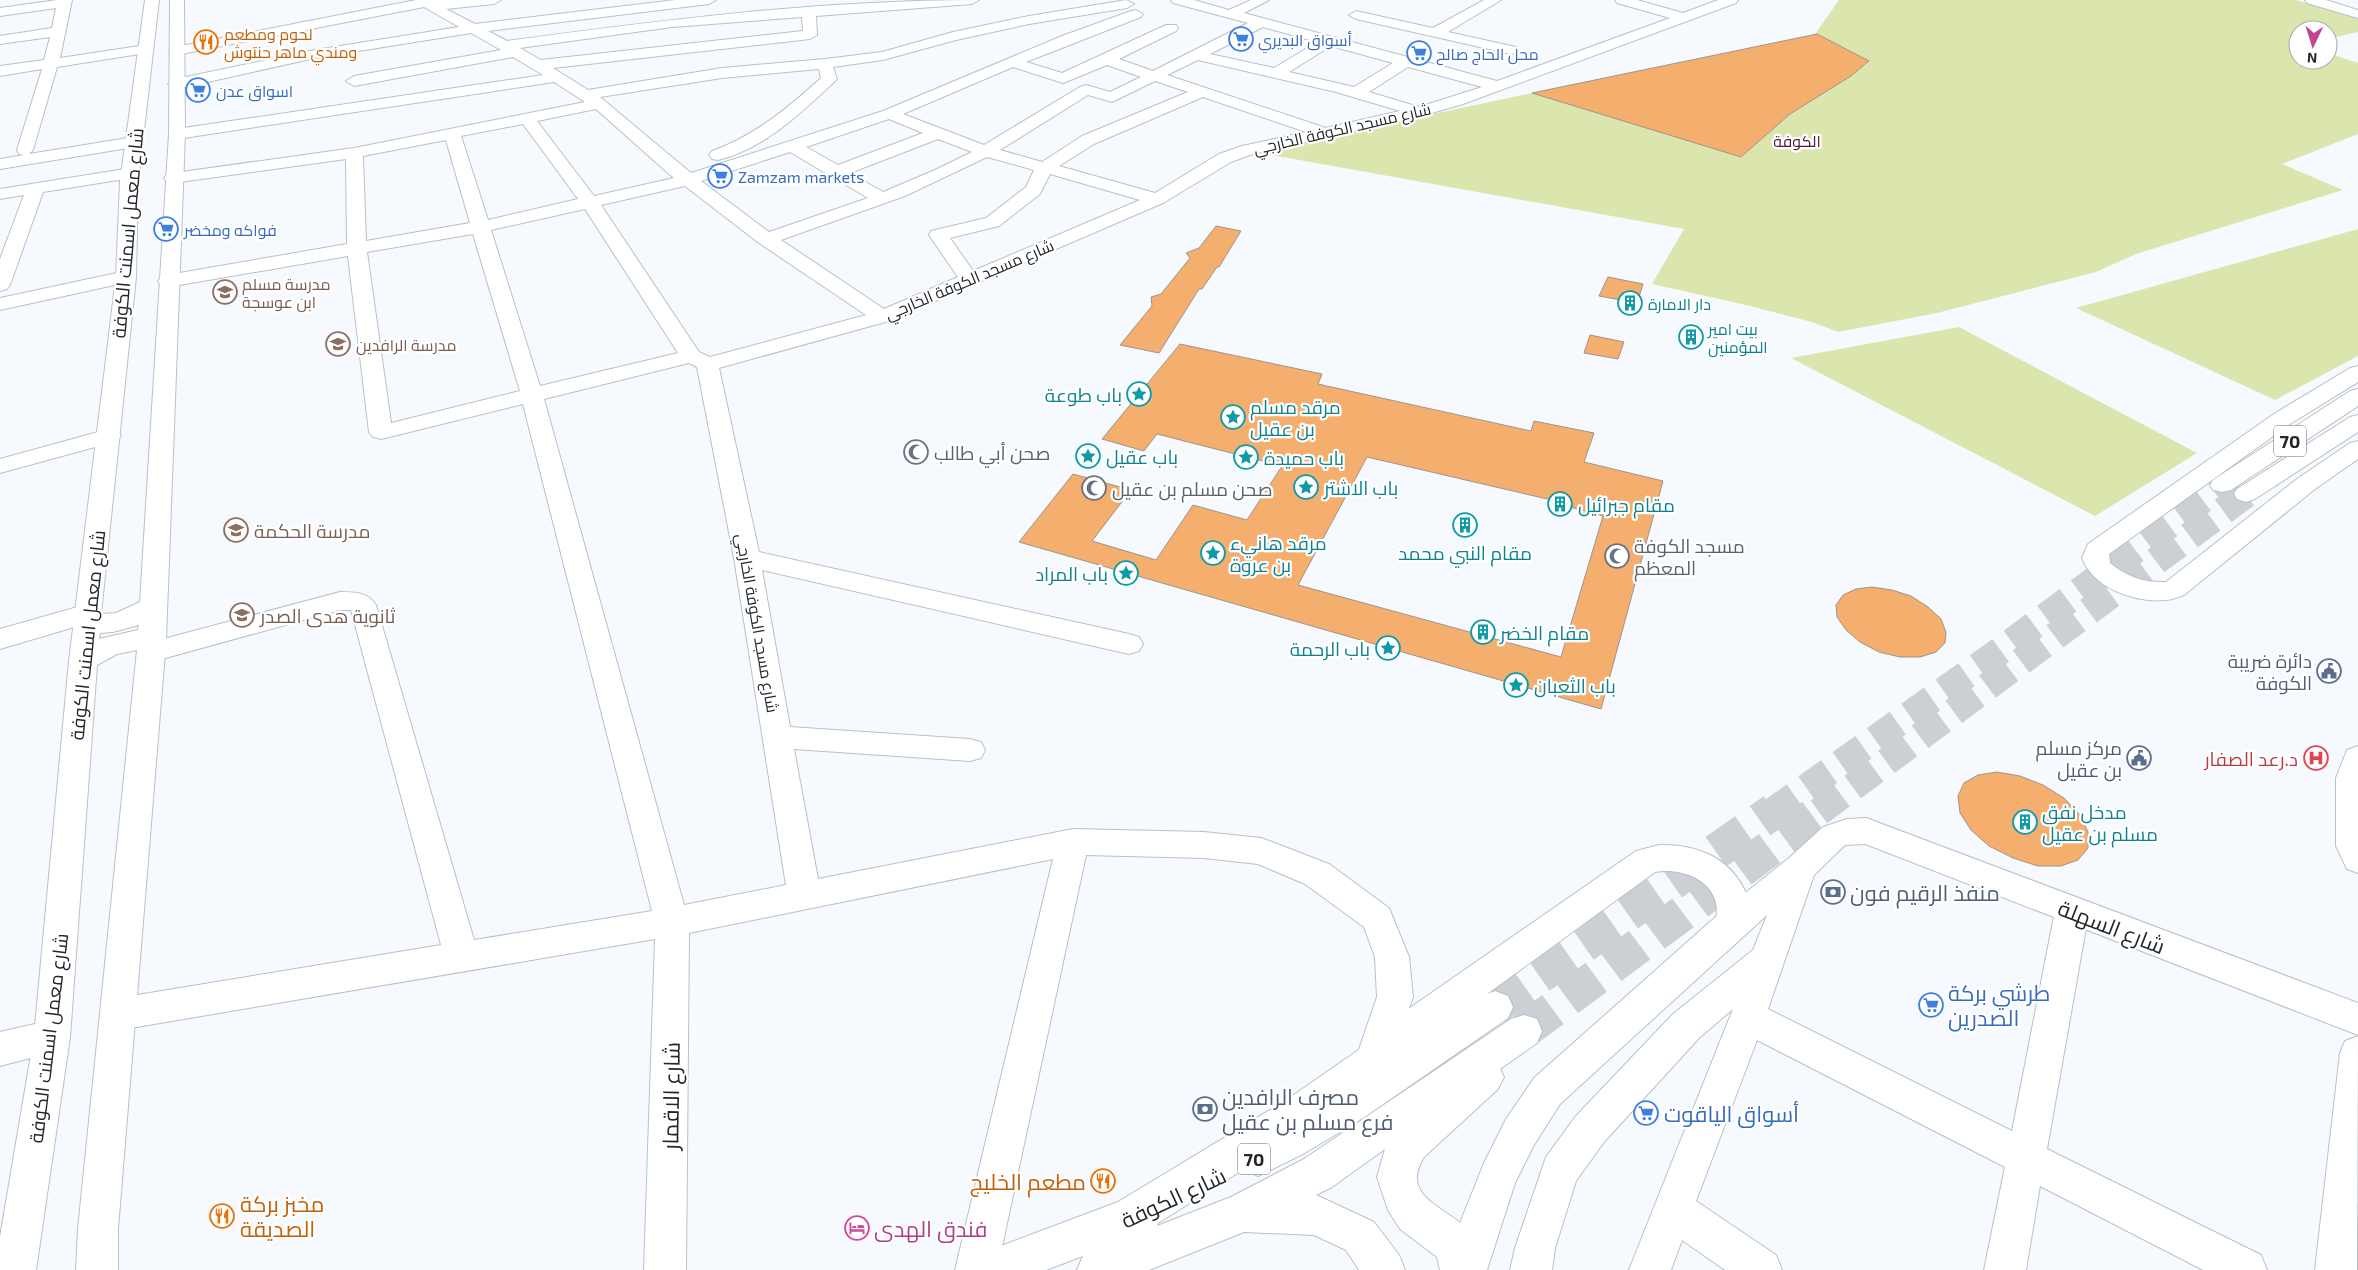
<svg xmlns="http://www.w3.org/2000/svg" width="2358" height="1270" font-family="'Exo 2',Cairo,sans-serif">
	<rect width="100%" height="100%" fill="#f6fafe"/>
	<g fill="#dbe6af">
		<polygon points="1839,0 2296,0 2358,19 2358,32 2328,39 2328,30 2298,30 2298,60 2328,60 2328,53 2358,63 2358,134 2282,164 2343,190 2136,254 2096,272 1937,313 1838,332 1812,322 1750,306 1652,284 1684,229 1254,152 1532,93 1741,157 1790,114 1851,76 1869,62 1815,34"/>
		<polygon points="2358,229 2358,356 2275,400 2076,308"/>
		<polygon points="1959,327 2197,453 2095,516 1791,358"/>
	</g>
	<g fill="#f4ae6e" stroke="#9d948c" fill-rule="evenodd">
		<polygon points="1817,34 1869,61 1851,76 1790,114 1741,157 1532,93"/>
		<polygon points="1216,226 1241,231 1219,267 1217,267 1202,289 1199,289 1159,353 1120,345 1152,306 1151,297 1161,294 1190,258 1186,253 1199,248"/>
		<polygon points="1608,277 1643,284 1637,303 1599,296"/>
		<polygon points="1590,335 1624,342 1618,359 1584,353"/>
		<path d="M1180,344L1322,374L1318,384L1531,431L1534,421L1594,433L1584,462L1663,481L1601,709L1019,542L1073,474L1131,490L1092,541L1156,560L1193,505L1247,520L1282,466L1157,434L1144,451L1102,439ZM1367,457L1560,502L1559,504L1603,516L1561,657L1298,585Z"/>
		<polygon points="1872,587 1892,590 1911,596 1928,607 1941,619 1946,632 1945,643 1936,652 1920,657 1900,657 1879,652 1860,642 1846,630 1837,617 1836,605 1843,595 1856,589"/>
		<polygon points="1997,772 2020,776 2043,785 2064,798 2080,815 2088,832 2088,848 2078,860 2061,866 2038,866 2013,858 1989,846 1971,830 1960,813 1958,796 1964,783 1978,775"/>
	</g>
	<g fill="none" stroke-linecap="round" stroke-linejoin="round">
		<g stroke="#ccd0d4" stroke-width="28" stroke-dasharray="28 14" stroke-linecap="butt">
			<polyline points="1772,812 2000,651 2222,485"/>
			<polyline points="1819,812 2246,494"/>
		</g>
		<g stroke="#ccd0d4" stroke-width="36" stroke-dasharray="36 18" stroke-linecap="butt">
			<polyline points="1495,1007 1774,811"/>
			<polyline points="1524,1031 1820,811"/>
		</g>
		<g stroke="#b6c1c9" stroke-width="2">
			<g id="minor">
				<polygon points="57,0 72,0 60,58 146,45 153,49 146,53 57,67 33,150 29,154 134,137 140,138 142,142 140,146 134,147 0,169 0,159 24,155 19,154 17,150 42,69 0,76 0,66 44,60 50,37 0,44 0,36 52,28 56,8 0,16 0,8"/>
				<path d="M416,0H501L494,4L446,9L475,24L675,0H716L709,4L488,31L507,41C663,20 821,0 979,0L972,4L816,16L817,35L810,39L553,68L588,90L722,68L825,59L882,52L953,32L1029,16L1126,0L1134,4L1127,8L1029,24L956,40L883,60L833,67L837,79L834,82C801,113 764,149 718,160L712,159L709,155L712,151C754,136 788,108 821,78L819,69L722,78L600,97L691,173L883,111L1062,36L1131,11L1136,10L1143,14L1141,17L1026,62L1062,73L1166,25H1176L1178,28L1176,31L1119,59L1153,71L1248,23L1173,3L1171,0H1194L1229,10L1251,0H1269L1244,13L1497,81L1670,18L1617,3L1615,0H1637L1683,13L1718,0H1738L1736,3L1463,104L1418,117L1253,154L1231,162L1163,203L889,321L719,368L759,552L1129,634L1139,637L1143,644L1139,651L1129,654L762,570L790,727L970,739L981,742L985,750L981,758L970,761L794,749L818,879L1073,829L1204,832L1261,838L1272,842L1329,864L1389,908L1409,957L1413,997L1386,1073L1373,1078L1360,1073L1355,1061L1377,997L1375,957L1364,927L1305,884L1258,864L1204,858L1086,855L997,1270H955L1053,859L689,933L686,1270H644L655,939L119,1030L106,1025L101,1014L106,1003L119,998L441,945L351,610H340L151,662L141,659L137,652L141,645L340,592C354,592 368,592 376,605L474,940L652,911L523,404L381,439L373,437L369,432L348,256L168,287L161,285L158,281L161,277L168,275L347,244L346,159L173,183L167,182L164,178L167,174L354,148L585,102L554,82L177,139L171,138L169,134L171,130L177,129L543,75L513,57L354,86L346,81L354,76L501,50L471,33L315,58L176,89L168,84L176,79L315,50L459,27L424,7L176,55L169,51L176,47ZM802,17L803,31L541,60L520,48L672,27ZM1263,27L1317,42L1274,68L1210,54ZM1331,46L1393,63L1354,87L1289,72ZM1198,60L1336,92L1400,111L1326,128L1167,75ZM1107,65L1141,77L1110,92L1086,85L1080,87L984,145L903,114L1013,67L1063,83ZM1408,67L1482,87L1419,107L1369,92ZM1155,81L1188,92L1082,136L1042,162L1000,150L1088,95L1112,102ZM1203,97L1306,132L1242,146L1219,154L1155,193L1059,166L1094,144ZM596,109L668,173L674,178L594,196L537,121ZM889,119L923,133L838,165L806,147ZM523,124L578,199L488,220L461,136ZM938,139L972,152L935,170L883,192L850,173ZM446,140L470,223L366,241L363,156ZM790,152L868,198L769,232L701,181ZM987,157L1034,170L1026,187L986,218L931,231L929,235L958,277L884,309L781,240L905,196ZM1050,174L1140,200L973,271L950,238L999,226L1040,194ZM685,186L759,243L866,315L710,357L699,352L601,205ZM585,209L678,353L540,386L491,230ZM473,234L520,391L391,423L367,252ZM689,363L697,367L734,558L786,885L684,905L544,399Z"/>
				<polygon points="1484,0 1501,0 1448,32 1516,47 1518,50 1516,53 1511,54 1356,19 1349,15 1356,11 1433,28"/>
				<polygon points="2305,0 2326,0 2358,10 2358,18 2307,3"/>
				<polygon points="131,168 137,169 140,173 137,177 43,192 10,285 7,289 0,291 0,259 24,195 0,199 0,189"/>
				<polygon points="126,271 133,273 136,277 133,281 0,310 0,298"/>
				<polygon points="109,429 117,431 121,436 117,441 0,473 0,459"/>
				<polygon points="88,604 98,606 102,613 98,620 0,649 0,629"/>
				<polygon points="2358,746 2358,873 2347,869 2336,846 2336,778 2347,750"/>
				<polygon points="1866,818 1877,822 1882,831 1877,840 1866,844 1845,845 1814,875 1768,1009 2012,1131 2055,911 2060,901 2072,897 2084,901 2089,911 2047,1149 2261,1255 2267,1270 2203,1270 2040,1186 2026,1270 1984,1270 2005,1167 1757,1040 1696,1201 1776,1255 1782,1270 1725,1270 1682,1240 1671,1270 1629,1270 1733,1009 1699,1038 1604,1142 1576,1181 1555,1248 1552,1270 1510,1270 1515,1248 1546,1157 1576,1116 1673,1014 1753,950 1767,915 1560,1104 1534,1145 1515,1183 1487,1270 1445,1270 1460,1223 1484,1163 1506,1119 1534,1078 1720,913 1789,858 1823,827 1847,819"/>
				<polygon points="52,1020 65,1025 70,1037 65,1049 0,1066 0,1032"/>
				<polygon points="2358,1036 2357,1270 2315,1270 2340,1053 2345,1041"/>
			</g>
		</g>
		<g stroke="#b6c1c9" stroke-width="2">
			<g id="major">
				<path d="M145,0H159L138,182L136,277L101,614L116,613L140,602L169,134L170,0H184L185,134L166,640L118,1229V1270H76L78,1229L137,650L117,654L97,665L70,1037L36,1270H0V1237L34,1037L69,661L116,277L120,182ZM139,625L138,630L99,639L100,633L113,632Z"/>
				<polygon points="1866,818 2358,1003 2358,1035 1855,840 1850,831 1855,822"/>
			</g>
		</g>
		<g stroke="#b6c1c9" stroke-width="2">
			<g id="highway">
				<path d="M2358,366V382L2290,424L2109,554L2110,563C2127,577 2145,583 2166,582L2297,479L2350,443L2358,441V459L2315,489L2184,595C2178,597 2172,600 2165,600C2135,603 2093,588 2082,558L2088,544L2274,414L2350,368Z"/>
				<polygon points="2358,389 2358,406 2231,490 2222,492 2213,490 2210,485 2213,480 2350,391"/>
				<polygon points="2358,415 2358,432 2255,499 2246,502 2237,499 2234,494 2237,489 2350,417"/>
				<path d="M1659,845C1694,844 1728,856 1744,889C1752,905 1752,917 1744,933L1732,937L1720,933C1713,919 1719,916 1716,903C1710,877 1678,868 1655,872L1487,994L1495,991L1508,996L1513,1007L1508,1018L1363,1118L1303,1154L1258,1176L1244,1169L1158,1223L1157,1226L1231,1197L1304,1159L1511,1019L1524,1015L1537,1019L1542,1031L1537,1043L1500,1069L1504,1077L1498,1089L1424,1157C1400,1196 1443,1206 1465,1227C1475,1238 1480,1256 1482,1270H1440L1437,1257L1400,1229L1388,1210L1377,1177L1385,1149L1332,1187L1316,1195L1374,1222L1399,1255L1405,1270H1359L1346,1250L1314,1235L1244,1232L1149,1270H1077L1083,1256L1046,1270H971L977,1255L1118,1202L1288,1099L1360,1049L1404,1012L1636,851Z"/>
			</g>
		</g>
		<use href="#minor" fill="#fff" fill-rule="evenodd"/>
		<use href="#major" fill="#fff" fill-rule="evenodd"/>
		<use href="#highway" fill="#fff" fill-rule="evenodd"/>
	</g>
	<defs>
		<g id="supermarket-ring" transform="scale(1.25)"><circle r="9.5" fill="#fff" stroke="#3f7fe0" stroke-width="1.5"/><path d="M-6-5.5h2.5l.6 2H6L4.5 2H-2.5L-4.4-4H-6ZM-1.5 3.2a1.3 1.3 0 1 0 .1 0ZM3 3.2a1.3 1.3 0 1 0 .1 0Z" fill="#3f7fe0"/></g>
		<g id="restaurant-ring" transform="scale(1.25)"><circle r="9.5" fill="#fff" stroke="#e8710a" stroke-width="1.5"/><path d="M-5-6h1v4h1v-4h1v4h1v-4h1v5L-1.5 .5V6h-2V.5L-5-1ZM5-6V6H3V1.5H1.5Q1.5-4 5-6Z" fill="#e8710a"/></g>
		<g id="school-ring" transform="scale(1.25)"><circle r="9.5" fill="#fff" stroke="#8d6e63" stroke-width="1.5"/><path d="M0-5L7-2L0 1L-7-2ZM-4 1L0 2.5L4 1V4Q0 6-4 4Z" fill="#8d6e63"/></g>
		<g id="building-ring" transform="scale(1.25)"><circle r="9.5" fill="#fff" stroke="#0f9aa8" stroke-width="1.5"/><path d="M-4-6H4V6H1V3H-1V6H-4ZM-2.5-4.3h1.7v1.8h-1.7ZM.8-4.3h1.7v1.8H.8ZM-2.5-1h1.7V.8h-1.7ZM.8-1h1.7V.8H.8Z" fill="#0f9aa8"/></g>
		<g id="sight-ring" transform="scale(1.25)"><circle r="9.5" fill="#fff" stroke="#0f9aa8" stroke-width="1.5"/><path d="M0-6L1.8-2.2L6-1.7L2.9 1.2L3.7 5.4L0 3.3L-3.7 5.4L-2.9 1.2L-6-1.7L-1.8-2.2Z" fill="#0f9aa8"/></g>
		<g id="mosque-ring" transform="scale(1.25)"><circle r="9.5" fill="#fff" stroke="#6b7280" stroke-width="1.5"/><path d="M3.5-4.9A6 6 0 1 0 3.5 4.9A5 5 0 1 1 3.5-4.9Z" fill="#6b7280"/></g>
		<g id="civic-ring" transform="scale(1.25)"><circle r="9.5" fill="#fff" stroke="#5c6f8a" stroke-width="1.5"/><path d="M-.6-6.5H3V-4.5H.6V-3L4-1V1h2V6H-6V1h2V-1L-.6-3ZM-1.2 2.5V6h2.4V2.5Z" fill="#5c6f8a"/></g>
		<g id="hospital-ring" transform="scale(1.25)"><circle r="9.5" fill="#fff" stroke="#e0444e" stroke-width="1.5"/><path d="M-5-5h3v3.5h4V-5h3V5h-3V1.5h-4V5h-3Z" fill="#e0444e"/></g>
		<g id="bank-ring" transform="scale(1.25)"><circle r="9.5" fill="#fff" stroke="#5c6f8a" stroke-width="1.5"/><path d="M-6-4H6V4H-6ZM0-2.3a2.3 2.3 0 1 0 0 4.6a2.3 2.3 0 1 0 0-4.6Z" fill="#5c6f8a"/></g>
		<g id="hotel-ring" transform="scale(1.25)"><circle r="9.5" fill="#fff" stroke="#d1479c" stroke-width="1.5"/><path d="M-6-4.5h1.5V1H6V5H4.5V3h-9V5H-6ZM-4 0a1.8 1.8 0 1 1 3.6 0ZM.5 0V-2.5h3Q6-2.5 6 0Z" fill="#d1479c"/></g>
	</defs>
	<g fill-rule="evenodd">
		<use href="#supermarket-ring" x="1241" y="39"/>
		<use href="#restaurant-ring" x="206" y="42"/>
		<use href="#supermarket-ring" x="1419" y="53"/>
		<use href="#supermarket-ring" x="198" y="90"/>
		<use href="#supermarket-ring" x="720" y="176"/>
		<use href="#supermarket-ring" x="166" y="229"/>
		<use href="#school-ring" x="225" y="292"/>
		<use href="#building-ring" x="1630" y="303"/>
		<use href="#building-ring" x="1691" y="337"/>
		<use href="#school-ring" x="338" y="344"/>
		<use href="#sight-ring" x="1139" y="394"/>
		<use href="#sight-ring" x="1233" y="417"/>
		<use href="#mosque-ring" x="916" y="452"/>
		<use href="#sight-ring" x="1088" y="456"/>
		<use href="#sight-ring" x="1246" y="457"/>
		<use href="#sight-ring" x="1306" y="487"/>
		<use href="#mosque-ring" x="1094" y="488"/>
		<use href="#building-ring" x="1560" y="504"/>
		<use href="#building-ring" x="1465" y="525"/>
		<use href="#school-ring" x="236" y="530"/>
		<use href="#sight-ring" x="1213" y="553"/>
		<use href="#mosque-ring" x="1617" y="556"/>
		<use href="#sight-ring" x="1126" y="573"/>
		<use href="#school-ring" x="242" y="615"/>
		<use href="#building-ring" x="1483" y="632"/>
		<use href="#sight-ring" x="1388" y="648"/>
		<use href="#civic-ring" x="2329" y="671"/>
		<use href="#sight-ring" x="1516" y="685"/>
		<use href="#civic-ring" x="2139" y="758"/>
		<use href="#hospital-ring" x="2316" y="758"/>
		<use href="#building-ring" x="2025" y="822"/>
		<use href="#bank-ring" x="1833" y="892"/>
		<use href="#supermarket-ring" x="1931" y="1005"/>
		<use href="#bank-ring" x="1205" y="1109"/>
		<use href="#supermarket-ring" x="1646" y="1113"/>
		<use href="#restaurant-ring" x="1103" y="1181"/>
		<use href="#restaurant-ring" x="222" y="1216"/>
		<use href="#hotel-ring" x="857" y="1228"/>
	</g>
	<g text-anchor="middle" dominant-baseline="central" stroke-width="4.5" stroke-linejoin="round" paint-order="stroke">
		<g font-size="16" fill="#c56008" stroke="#fff" text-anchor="start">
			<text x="224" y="33">لحوم ومطعم<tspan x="224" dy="18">ومندي ماهر حنتوش</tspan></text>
		</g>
		<g font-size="16" fill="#366cbe" stroke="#fff" text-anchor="start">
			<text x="1258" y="39">أسواق البديري</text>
			<text x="1436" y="53">محل الحاج صالح</text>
			<text x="216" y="90">اسواق عدن</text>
			<text x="738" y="176">Zamzam markets</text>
			<text x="184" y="229">فواكه ومخضر</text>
		</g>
		<g font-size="16" fill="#23272a" stroke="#fff">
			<text transform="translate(1342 128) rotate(-13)">شارع مسجد الكوفة الخارجي</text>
			<text transform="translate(969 279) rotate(-23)">شارع مسجد الكوفة الخارجي</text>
			<text transform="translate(758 623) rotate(80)">شارع مسجد الكوفة الخارجي</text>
		</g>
		<g font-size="16" fill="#55193e" stroke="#fff">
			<text x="1797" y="140">الكوفة</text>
		</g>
		<g font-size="16" fill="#785e54" stroke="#fff" text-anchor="start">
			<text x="242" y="283">مدرسة مسلم<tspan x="242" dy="18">ابن عوسجة</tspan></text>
			<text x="356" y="344">مدرسة الرافدين</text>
		</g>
		<g font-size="16" fill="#0d838f" stroke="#fff" text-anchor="start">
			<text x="1648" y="303">دار الامارة</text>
			<text x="1708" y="328">بيت امير<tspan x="1708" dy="18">المؤمنين</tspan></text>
		</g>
		<g fill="#fff" stroke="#65686a" stroke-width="1">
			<rect x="2274" y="425.5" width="32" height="31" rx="4"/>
			<rect x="1238" y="1143.5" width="32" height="31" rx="4"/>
		</g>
		<g font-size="18" font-weight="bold" fill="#23272a">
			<text x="2290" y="441">70</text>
			<text x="1254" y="1159">70</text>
		</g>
		<g font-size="19" fill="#23272a" stroke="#fff">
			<text transform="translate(127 233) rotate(-85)">شارع معمل اسمنت الكوفة</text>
			<text transform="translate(87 635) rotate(-84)">شارع معمل اسمنت الكوفة</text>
			<text transform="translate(48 1038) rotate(-83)">شارع معمل اسمنت الكوفة</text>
		</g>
		<g font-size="19" fill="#0d838f" stroke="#fff" text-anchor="start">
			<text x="1122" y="394" text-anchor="end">باب طوعة</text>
			<text x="1250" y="406">مرقد مسلم<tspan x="1250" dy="22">بن عقيل</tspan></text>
			<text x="1106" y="456">باب عقيل</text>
			<text x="1264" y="457">باب حميدة</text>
			<text x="1324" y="487">باب الاشتر</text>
			<text x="1578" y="504">مقام جبرائيل</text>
			<text x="1230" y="542">مرقد هانيء<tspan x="1230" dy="22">بن عروة</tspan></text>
			<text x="1465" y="552" text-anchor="middle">مقام النبي محمد</text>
			<text x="1108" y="573" text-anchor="end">باب المراد</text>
			<text x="1500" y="632">مقام الخضر</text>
			<text x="1370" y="648" text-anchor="end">باب الرحمة</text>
			<text x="1534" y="685">باب الثعبان</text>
			<text x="2042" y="811">مدخل نفق<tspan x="2042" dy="22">مسلم بن عقيل</tspan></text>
		</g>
		<g font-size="19" fill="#5b616d" stroke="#fff" text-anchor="start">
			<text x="934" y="452">صحن أبي طالب</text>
			<text x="1112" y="488">صحن مسلم بن عقيل</text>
			<text x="1634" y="545">مسجد الكوفة<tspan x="1634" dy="22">المعظم</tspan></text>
		</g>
		<g font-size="19" fill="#785e54" stroke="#fff" text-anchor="start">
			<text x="254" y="530">مدرسة الحكمة</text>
			<text x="260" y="615">ثانوية هدى الصدر</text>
		</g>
		<g font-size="19" fill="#4e5e75" stroke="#fff" text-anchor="end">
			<text x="2312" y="660">دائرة ضريبة<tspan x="2312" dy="22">الكوفة</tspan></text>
			<text x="2122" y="747">مركز مسلم<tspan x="2122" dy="22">بن عقيل</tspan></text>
		</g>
		<g font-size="19" fill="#be3a42" stroke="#fff" text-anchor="end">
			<text x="2298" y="758">د.رعد الصفار</text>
		</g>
		<g font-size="22" fill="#4e5e75" stroke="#fff" text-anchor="start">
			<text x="1850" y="892">منفذ الرقيم فون</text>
			<text x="1222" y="1096">مصرف الرافدين<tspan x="1222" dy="25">فرع مسلم بن عقيل</tspan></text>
		</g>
		<g font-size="22" fill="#23272a" stroke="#fff">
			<text transform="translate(2112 926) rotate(21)">شارع السهلة</text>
			<text transform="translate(670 1096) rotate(-89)">شارع الاقمار</text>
			<text transform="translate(1173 1197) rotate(-25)">شارع الكوفة</text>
		</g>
		<g font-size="22" fill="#366cbe" stroke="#fff" text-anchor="start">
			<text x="1948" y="992">طرشي بركة<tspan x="1948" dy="25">الصدرين</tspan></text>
			<text x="1664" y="1113">أسواق الياقوت</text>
		</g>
		<g font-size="22" fill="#c56008" stroke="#fff" text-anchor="end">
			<text x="1086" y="1181">مطعم الخليج</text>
			<text x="240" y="1203" text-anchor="start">مخبز بركة<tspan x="240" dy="25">الصديقة</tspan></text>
		</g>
		<g font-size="22" fill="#b23c85" stroke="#fff" text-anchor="start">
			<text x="874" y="1228">فندق الهدى</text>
		</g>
	</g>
	<g transform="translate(2313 45) rotate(184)"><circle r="24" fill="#ffffff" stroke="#a7a9aa"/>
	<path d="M0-4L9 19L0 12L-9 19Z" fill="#c34592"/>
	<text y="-8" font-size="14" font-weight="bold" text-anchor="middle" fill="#23272a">N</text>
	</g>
</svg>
